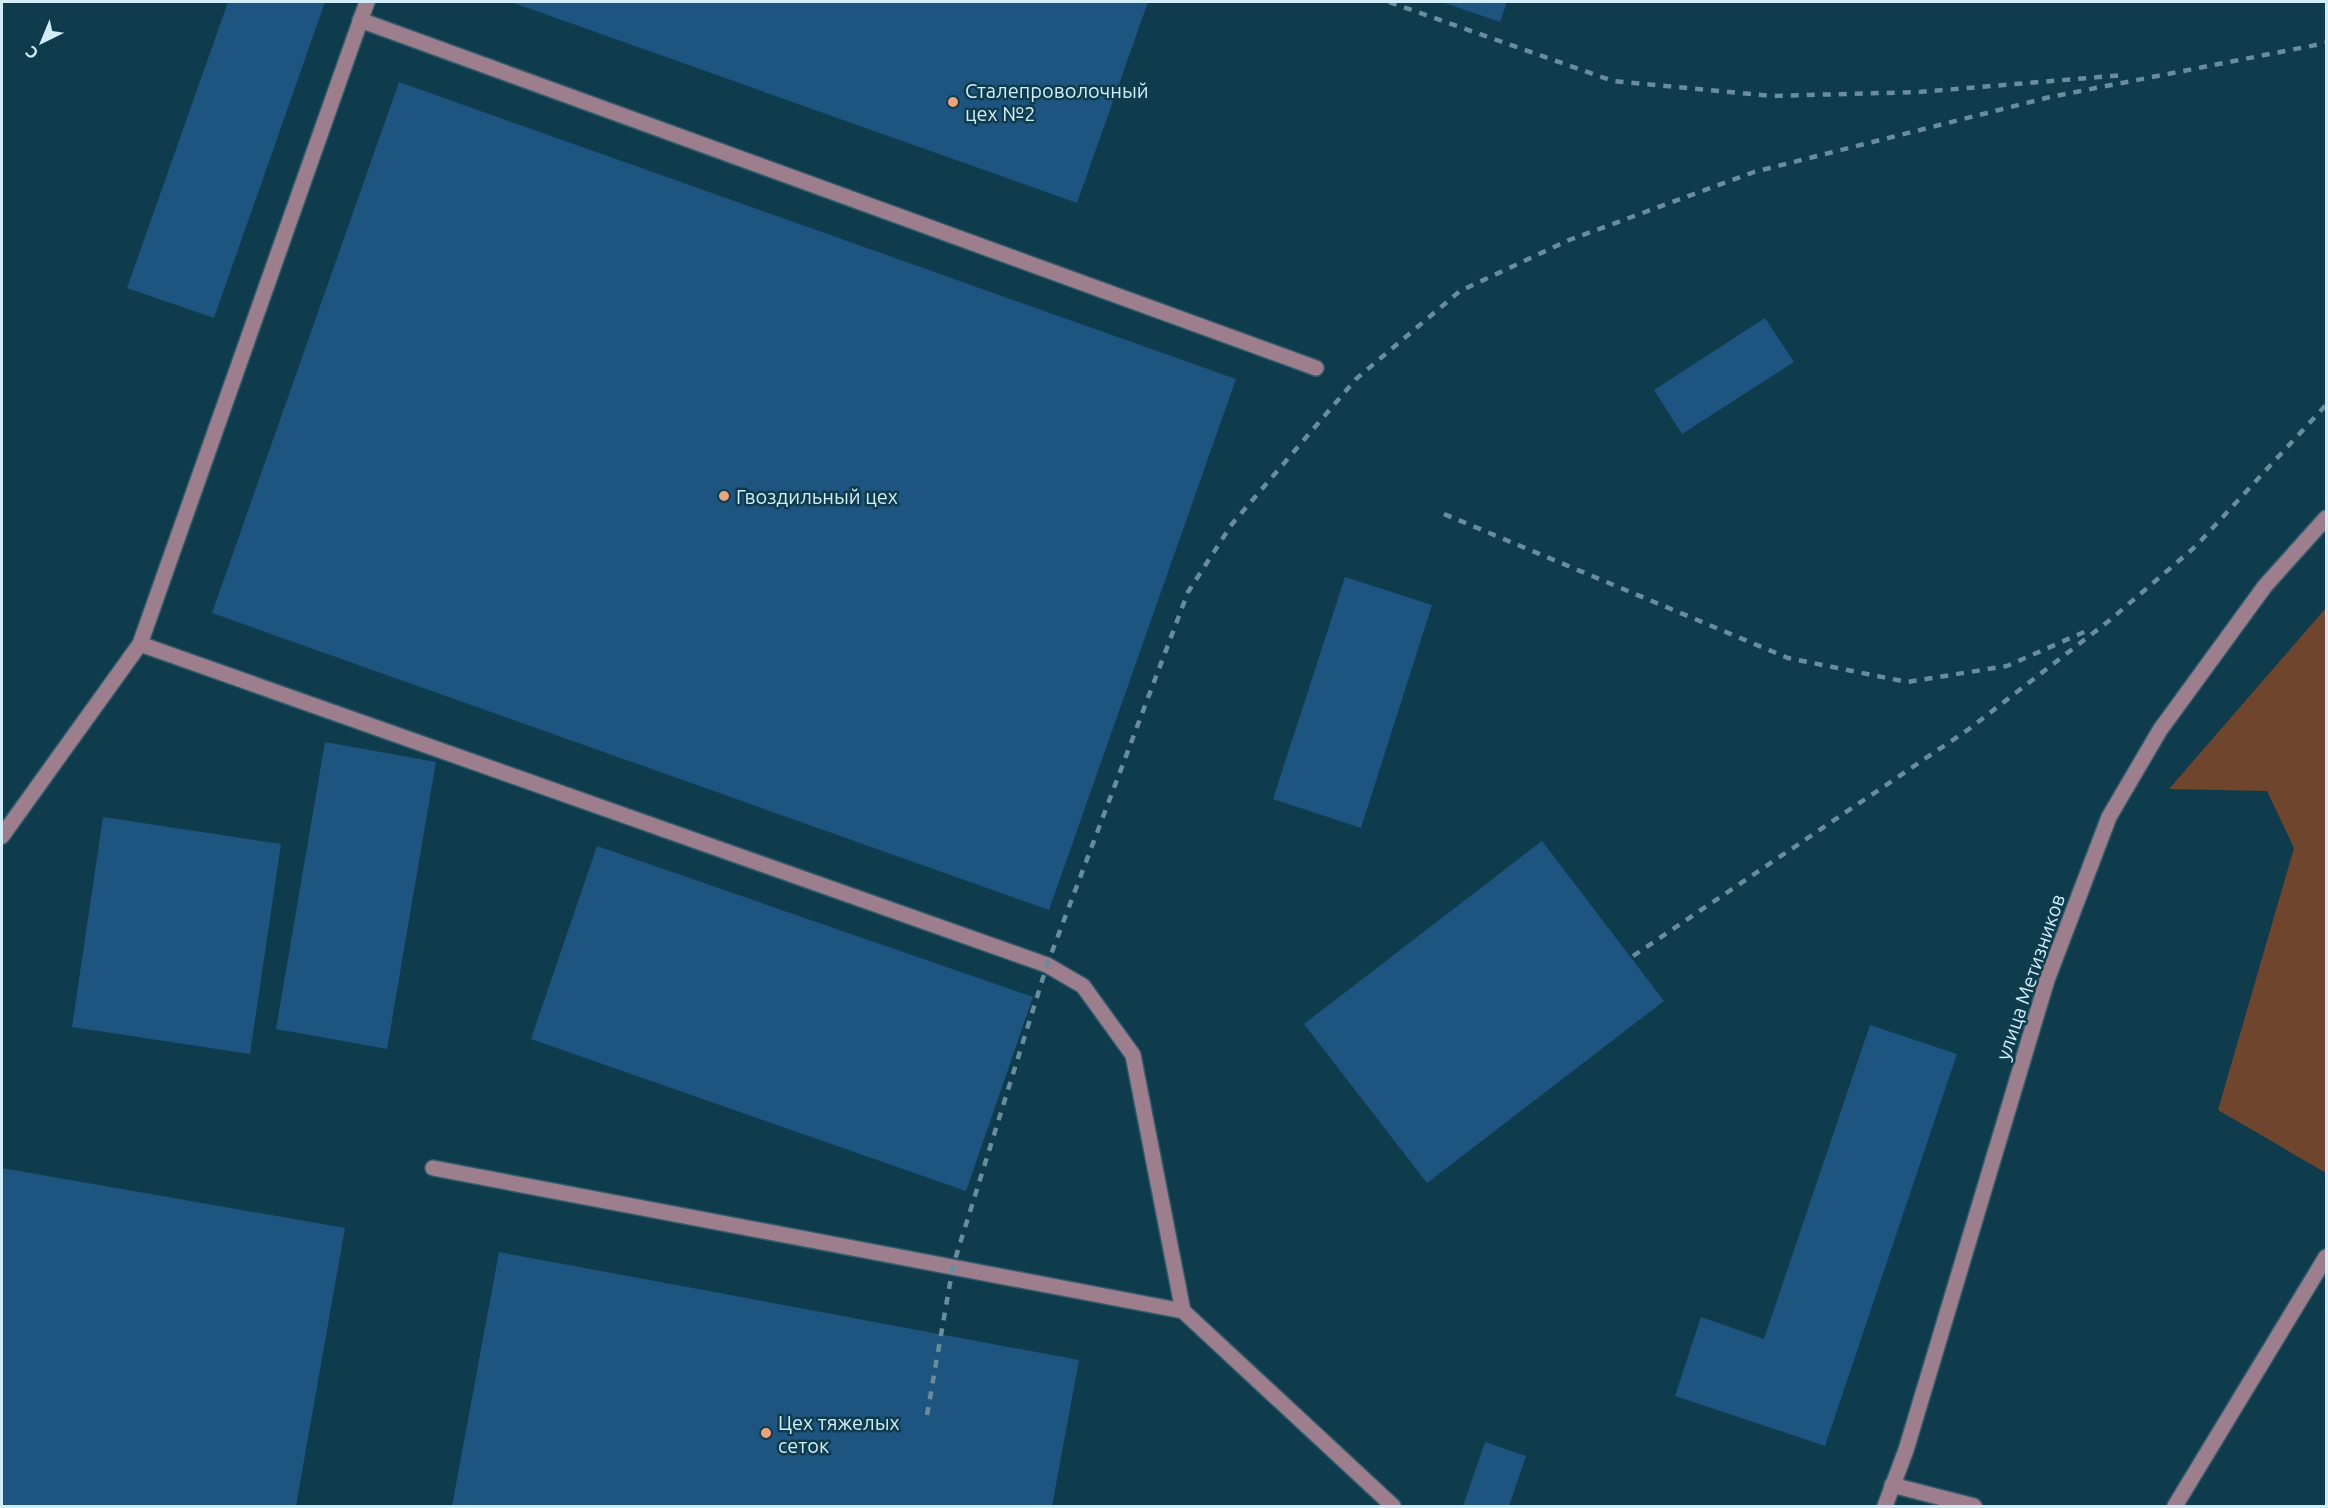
<svg xmlns="http://www.w3.org/2000/svg" width="2328" height="1508" font-family="Ubuntu,sans-serif">
	<rect width="100%" height="100%" fill="#0f3c4d"/>
	<polygon fill="#70452e" points="2326,608 2326,1173 2218,1110 2294,848 2267,791 2169,789"/>
	<g fill="#1d5480">
		<polygon points="228,2 325,2 214,318 127,288"/>
		<polygon points="511,2 1148,2 1077,203"/>
		<polygon points="1442,2 1507,2 1500,22"/>
		<polygon points="399,82 1236,379 1049,910 212,613"/>
		<polygon points="1765,318 1794,362 1682,434 1654,390"/>
		<polygon points="1345,577 1432,605 1361,828 1273,799"/>
		<polygon points="325,742 436,762 387,1049 276,1029"/>
		<polygon points="103,817 281,844 250,1054 72,1027"/>
		<polygon points="1542,841 1664,1001 1427,1183 1304,1024"/>
		<polygon points="597,846 1033,997 966,1191 531,1039"/>
		<polygon points="1870,1025 1957,1054 1825,1446 1675,1396 1701,1317 1764,1339"/>
		<polygon points="2,1168 345,1228 296,1506 2,1506"/>
		<polygon points="499,1252 1079,1360 1052,1506 452,1506"/>
		<polygon points="1485,1442 1526,1456 1509,1506 1463,1506"/>
	</g>
	<g fill="none" stroke-linecap="round" stroke-linejoin="round">
		<g stroke="#325c6c" stroke-width="18">
			<g id="minor">
				<polyline points="360,20 1316,368"/>
				<polyline points="140,644 1047,965 1083,986 1133,1055 1183,1311 1393,1506"/>
				<polyline points="2,836 140,644 367,2"/>
				<polyline points="433,1168 1183,1311"/>
				<polyline points="1892,1485 1974,1506"/>
				<polyline points="1885,1506 1906,1450 2047,980 2109,817 2160,730 2265,586 2326,518"/>
				<polyline points="2175,1506 2326,1257"/>
			</g>
		</g>
		<use href="#minor" stroke="#9c7e8c" stroke-width="15"/>
		<g stroke="#688e9d" stroke-width="4.5" stroke-dasharray="8 8" stroke-linecap="butt">
			<polyline points="1389,2 1613,81 1772,96 1919,92 2124,75"/>
			<polyline points="1444,514 1788,658 1907,682 2007,666 2091,629"/>
			<polyline points="1633,956 1969,729 2110,620 2196,546 2326,405"/>
			<polyline points="927,1415 953,1266 1047,965 1188,592 1232,524 1356,379 1460,291 1569,240 1754,172 2050,97 2326,43"/>
		</g>
	</g>
	<g fill="#f0a27a" stroke="#0f3c4d" stroke-width="2">
		<circle cx="953" cy="102" r="6"/>
		<circle cx="724" cy="496" r="6"/>
		<circle cx="766" cy="1433" r="6"/>
	</g>
	<g text-anchor="middle" dominant-baseline="central" stroke-width="5" stroke-linejoin="round" paint-order="stroke">
		<g font-size="20" fill="#d1edfa" stroke="#0f3c4d" text-anchor="start">
			<text x="965" y="90">Сталепроволочный<tspan x="965" dy="23">цех №2</tspan></text>
			<text x="736" y="496">Гвоздильный цех</text>
			<text x="778" y="1422">Цех тяжелых<tspan x="778" dy="23">сеток</tspan></text>
		</g>
		<g font-size="20" fill="#d1edfa" stroke="#0f3c4d">
			<text transform="translate(2030 977) rotate(-71)">улица Метизников</text>
		</g>
	</g>
	<rect width="2328" height="1508" fill="none" stroke="#d1edfa" stroke-width="6"/>
	<g transform="translate(42 42) rotate(223)" stroke="#0f3c4d" stroke-width="4.5" paint-order="stroke">
	<path d="M0-4.5L10 22L0 15L-10 22Z" fill="#d1edfa"/>
	<text y="-9" font-size="16" font-weight="bold" text-anchor="middle" fill="#d1edfa">С</text>
	</g>
</svg>
